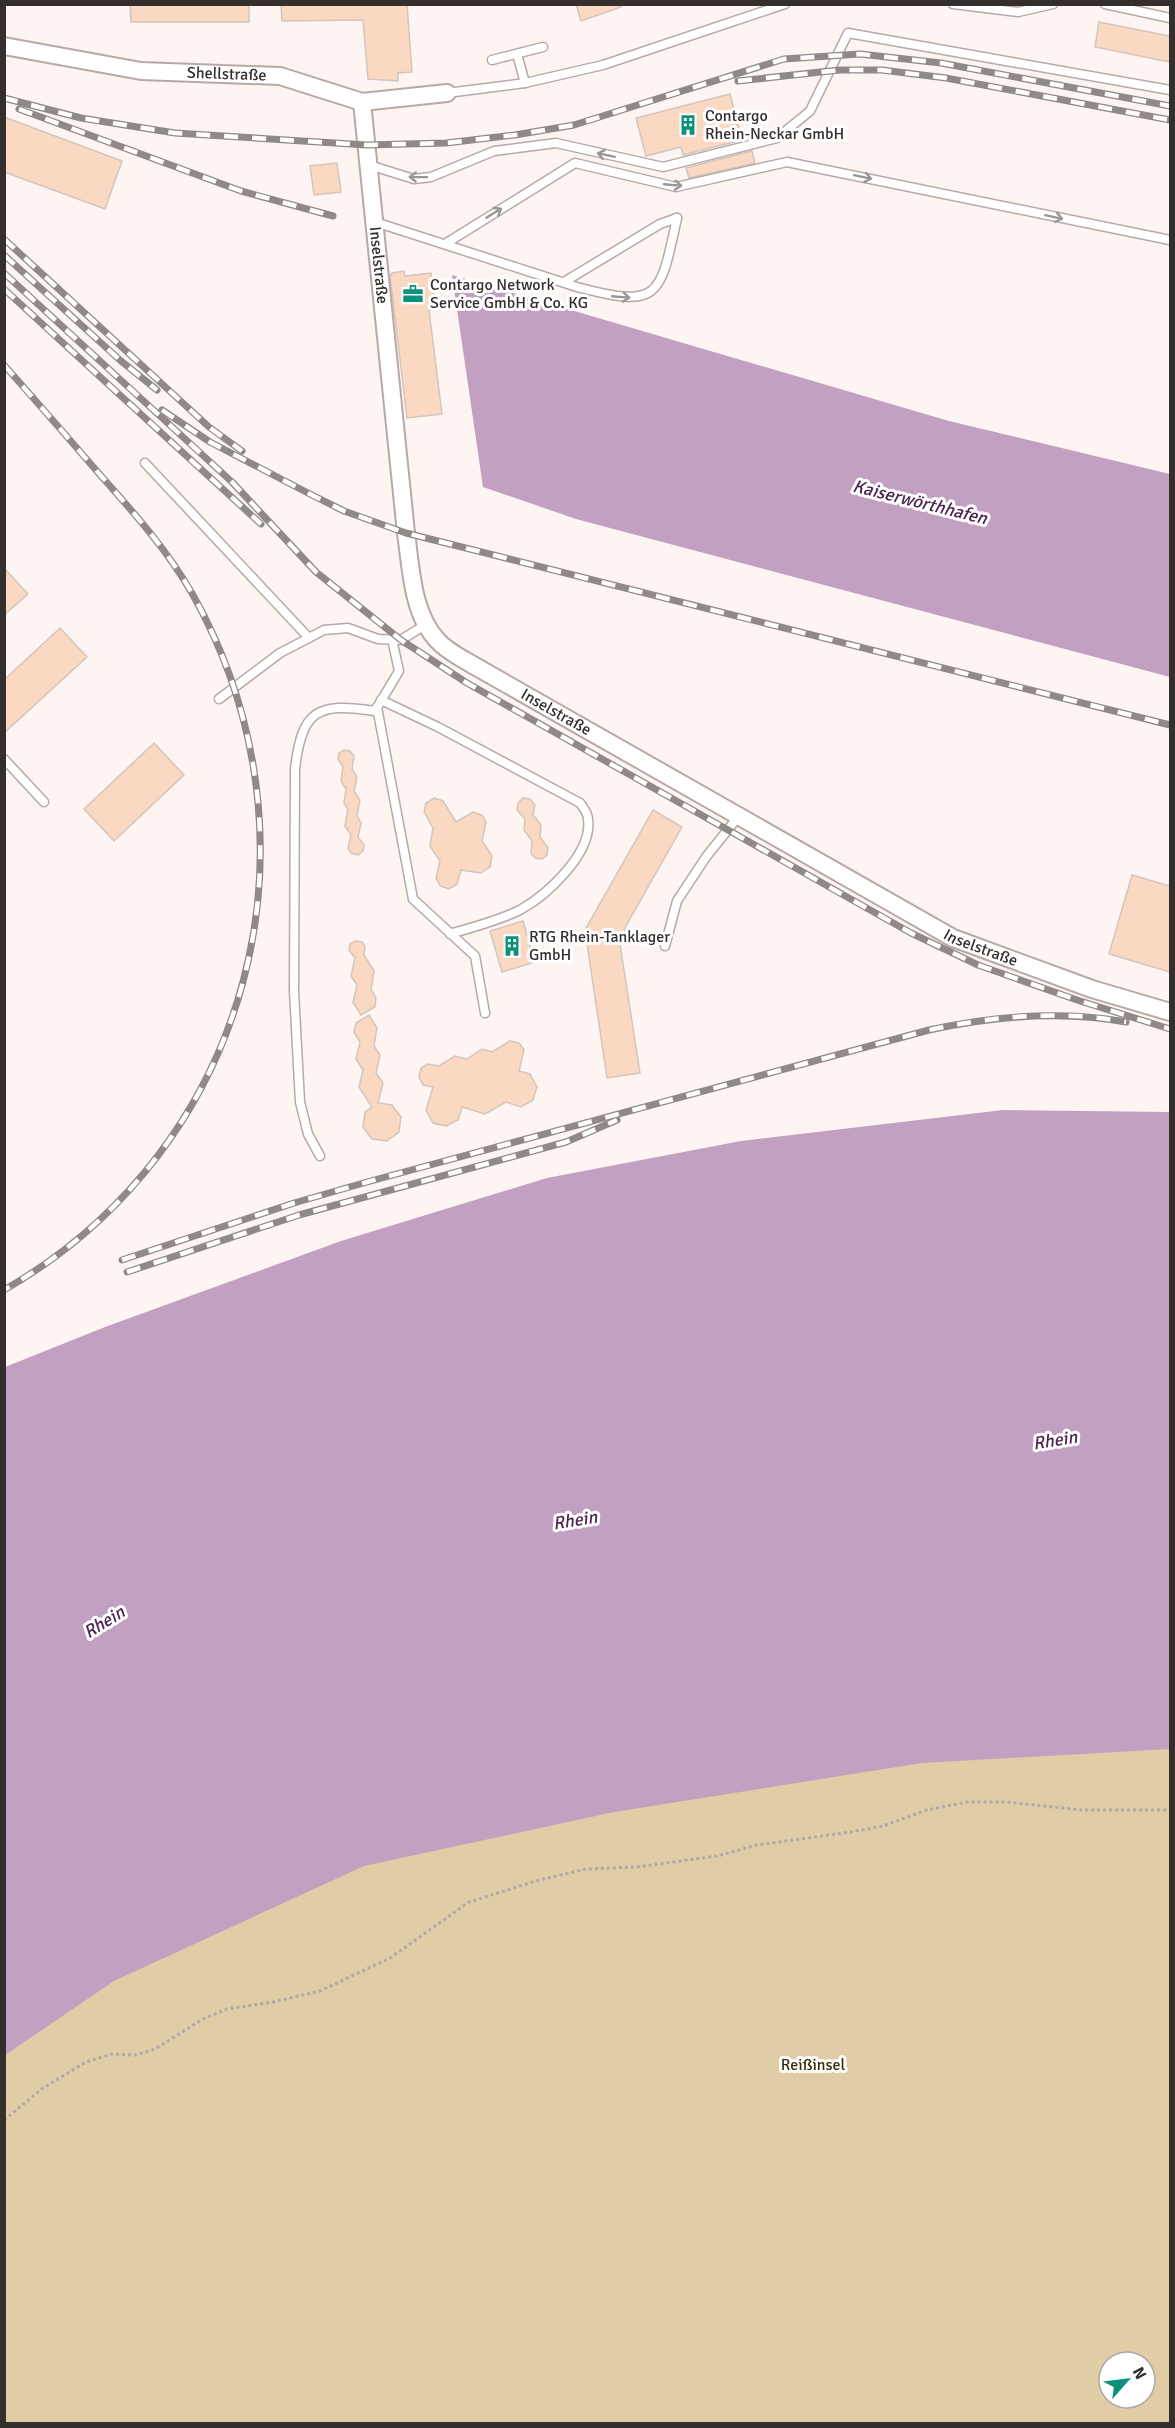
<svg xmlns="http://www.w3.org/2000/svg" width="1175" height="2428" font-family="Signika,sans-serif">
	<rect width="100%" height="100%" fill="#fef4f2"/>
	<path fill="#e0cda5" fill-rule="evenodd" d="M1170,1675V2423H5L4,1967L245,1846ZM1109,2362H1145V2398H1109Z"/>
	<g fill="#c2a0c2">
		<polygon points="452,275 949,421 1170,474 1170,677 576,519 483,487"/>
		<polygon points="1003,1110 1170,1112 1170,1749 922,1763 614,1812 364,1866 114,1981 5,2055 5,1367 105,1327 341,1241 547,1178 741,1141"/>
	</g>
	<g fill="#fad8c1" stroke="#d2c6bd" stroke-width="1.5">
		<polygon points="130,4 249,4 249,22 131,22"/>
		<polygon points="281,4 407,4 412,72 398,73 398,81 368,79 363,20 282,21"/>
		<polygon points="576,4 621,4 621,7 581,21"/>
		<polygon points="1099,22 1170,36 1170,62 1095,47"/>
		<polygon points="730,94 742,140 683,155 681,147 646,156 636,118"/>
		<polygon points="4,117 122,161 105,209 4,172"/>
		<polygon points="752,151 755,163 689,178 686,168"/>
		<polygon points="337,163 341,192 314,195 310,166"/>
		<polygon points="404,271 405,276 431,273 436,309 429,310 442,414 407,418 390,276 392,273"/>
		<polygon points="4,568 28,594 4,615"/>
		<polygon points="60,628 87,657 4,733 4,680"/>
		<polygon points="154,743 184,775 114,841 84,809"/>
		<polygon points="344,750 350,751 354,756 352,769 357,777 354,791 360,800 357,816 361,823 358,837 364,845 363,851 358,855 351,853 348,848 351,835 345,826 348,809 344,803 346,789 341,781 343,767 338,759 339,753"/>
		<polygon points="434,798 443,801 456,822 473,812 482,815 486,822 482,841 492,856 490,867 481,873 461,870 457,884 449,889 440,886 436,878 440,861 430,846 433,828 424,812 426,803"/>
		<polygon points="523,798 530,799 535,805 533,815 541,825 540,837 548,848 547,855 542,859 535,858 531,853 532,841 524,830 525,819 517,810 518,803"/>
		<polygon points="653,810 682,827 626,926 620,944 640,1073 607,1078 585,930"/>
		<polygon points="1132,875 1170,886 1170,972 1109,954"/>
		<polygon points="523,921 535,962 502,972 490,931"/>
		<polygon points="355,941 362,942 365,947 364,955 374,971 371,989 376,998 375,1007 361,1015 353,1002 357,985 351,976 355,958 349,950 350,944"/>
		<polygon points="369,1015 377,1028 374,1046 380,1055 376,1073 383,1083 378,1103 392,1105 401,1117 399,1132 387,1141 372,1139 363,1127 365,1112 372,1107 359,1087 363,1070 356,1059 360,1042 354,1032 356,1023"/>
		<polygon points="510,1041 519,1043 524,1050 519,1071 530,1074 537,1087 533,1100 521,1107 506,1102 485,1114 462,1107 458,1120 446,1126 433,1123 426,1110 433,1087 423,1085 419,1077 421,1068 428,1064 439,1066 455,1056 467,1059 482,1049 492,1052"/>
	</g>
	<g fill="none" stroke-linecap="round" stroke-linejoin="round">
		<g stroke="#b8a9a7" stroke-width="11">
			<g id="lane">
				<polyline points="953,4 1018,12 1053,4"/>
				<polyline points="1105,4 1170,18"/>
				<polyline points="517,54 525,83"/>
				<polyline points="492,60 543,47"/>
				<polyline points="447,93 525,83 603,65 785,4"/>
				<polyline points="369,165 414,179 431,177 494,151 556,143 663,167 777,138 810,111 848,33 1170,90"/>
				<path d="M375,222L577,287C660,309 660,297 677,218"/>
				<polyline points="445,244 575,163 676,187 787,162 1170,240"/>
				<polyline points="564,282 660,224 677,218"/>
				<polyline points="145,463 309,638"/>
				<polyline points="219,699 280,653 324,630 348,628 378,639 401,640 425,625"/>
				<path d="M381,700L438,727L580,803C583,807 588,813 588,819C593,853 547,895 520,910C498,921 473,927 450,934"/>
				<polyline points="377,707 413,899 475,956 485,1013"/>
				<polyline points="4,759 44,802"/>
				<polyline points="665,946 677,901 706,857 738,817"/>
				<path d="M320,1156L308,1134L300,1102L294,991L295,769C302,710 317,702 375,711L399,671L392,639"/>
			</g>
		</g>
		<g stroke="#b8a9a7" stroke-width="20">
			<g id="street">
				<path id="s1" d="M4,46L141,71L280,76L362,102L447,93"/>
				<path id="s2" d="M362,102L406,533C411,568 412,614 438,641C447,651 461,658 473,665L953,938L1092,989L1170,1012"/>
			</g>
		</g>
		<polyline stroke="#b1a9a7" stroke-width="3" stroke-dasharray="3 3" stroke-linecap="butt" points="4,2120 43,2088 86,2062 112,2054 136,2055 155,2049 203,2019 227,2009 273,2002 320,1991 390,1958 469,1902 539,1880 586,1869 637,1867 717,1856 757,1845 851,1832 883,1826 927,1810 967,1802 1006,1802 1082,1810 1170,1810"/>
		<use href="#lane" stroke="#fff" stroke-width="8"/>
		<use href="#street" stroke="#fff" stroke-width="16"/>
		<g stroke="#918988" stroke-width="7">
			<g id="rail">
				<polyline points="738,81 839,70 882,70 946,78 1170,120"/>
				<polyline points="4,98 81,118 175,133 367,145 446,143 515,135 574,125 784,59 860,54 941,63 1170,106"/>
				<polyline points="19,109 241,191 333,216"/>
				<polyline points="4,239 209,427 242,451"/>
				<polyline points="4,255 121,361 157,390"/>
				<polyline points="4,273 232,482 316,572 401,640 467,683 911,933 978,965 1077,1000 1170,1029"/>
				<polyline points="4,289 261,524"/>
				<path d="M4,365C37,402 70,440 102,477C135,514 168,551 193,595C331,842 251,1149 4,1290"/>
				<polyline points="162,410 210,442 308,493 344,511 406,533 1170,725"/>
				<path d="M122,1260L294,1203L367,1182L929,1030C994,1016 1060,1010 1126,1022"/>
				<polyline points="127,1272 299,1215 566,1142 617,1120"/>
			</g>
		</g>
		<use href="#rail" stroke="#fff" stroke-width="4.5" stroke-dasharray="14" stroke-linecap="butt"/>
	</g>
	<defs><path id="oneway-shaft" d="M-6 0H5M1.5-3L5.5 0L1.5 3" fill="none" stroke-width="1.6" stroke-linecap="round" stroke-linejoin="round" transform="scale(1.5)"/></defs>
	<g stroke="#9a9696">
		<use href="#oneway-shaft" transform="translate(606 155) rotate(-168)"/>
		<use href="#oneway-shaft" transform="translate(418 177) rotate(-179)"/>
		<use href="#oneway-shaft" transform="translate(863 177) rotate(12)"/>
		<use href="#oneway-shaft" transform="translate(673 185) rotate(5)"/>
		<use href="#oneway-shaft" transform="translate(494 213) rotate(-32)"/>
		<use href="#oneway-shaft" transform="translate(1054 217) rotate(12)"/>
		<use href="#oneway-shaft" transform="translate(621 297) rotate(5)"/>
	</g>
	<defs>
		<g id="building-bare" transform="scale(1.62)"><path d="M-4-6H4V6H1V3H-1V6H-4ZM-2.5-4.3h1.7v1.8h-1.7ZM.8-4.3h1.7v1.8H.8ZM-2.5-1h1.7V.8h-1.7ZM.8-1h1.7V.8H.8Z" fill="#0c927c" stroke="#fff" stroke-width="2.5" paint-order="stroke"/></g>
		<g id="office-bare" transform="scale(1.62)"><path d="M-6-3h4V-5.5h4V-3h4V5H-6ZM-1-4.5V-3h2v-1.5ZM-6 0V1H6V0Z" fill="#0c927c" stroke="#fff" stroke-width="2.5" paint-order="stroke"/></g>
	</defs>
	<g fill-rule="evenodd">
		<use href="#building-bare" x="688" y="125"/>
		<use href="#office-bare" x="413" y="294"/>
		<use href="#building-bare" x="512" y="946"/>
	</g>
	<g text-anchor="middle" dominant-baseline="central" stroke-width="6" stroke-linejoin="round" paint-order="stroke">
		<g font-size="16" fill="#342e2d" stroke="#fff">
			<text stroke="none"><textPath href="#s1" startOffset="225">Shellstraße</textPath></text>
			<text stroke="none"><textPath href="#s2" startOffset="164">Inselstraße</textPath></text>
			<text stroke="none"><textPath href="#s2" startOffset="686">Inselstraße</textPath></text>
			<text stroke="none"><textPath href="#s2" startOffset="1172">Inselstraße</textPath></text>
		</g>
		<g font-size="16" fill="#342e2d" stroke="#fff" text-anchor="start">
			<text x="705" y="116">Contargo<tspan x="705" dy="18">Rhein-Neckar GmbH</tspan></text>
			<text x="430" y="285">Contargo Network<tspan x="430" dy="18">Service GmbH &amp; Co. KG</tspan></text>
			<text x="529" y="937">RTG Rhein-Tanklager<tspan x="529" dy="18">GmbH</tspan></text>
		</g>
		<g font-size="16" fill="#3b2d09" stroke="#fff">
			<text x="813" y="2065">Reißinsel</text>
		</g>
		<g font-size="18" font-style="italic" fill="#4d234f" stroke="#fff">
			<text transform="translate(920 502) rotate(14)">Kaiserwörthhafen</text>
			<text transform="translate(1055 1440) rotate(-9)">Rhein</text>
			<text transform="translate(575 1520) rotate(-9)">Rhein</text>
			<text transform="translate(104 1622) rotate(-32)">Rhein</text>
		</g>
	</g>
	<rect width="1175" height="2428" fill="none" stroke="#342e2d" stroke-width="12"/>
	<g transform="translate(1127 2380) rotate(62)"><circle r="28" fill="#ffffff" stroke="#aeabab" stroke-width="1.5"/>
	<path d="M0-4.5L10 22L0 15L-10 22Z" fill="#0c927c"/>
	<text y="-9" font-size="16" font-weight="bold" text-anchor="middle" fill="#342e2d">N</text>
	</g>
</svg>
